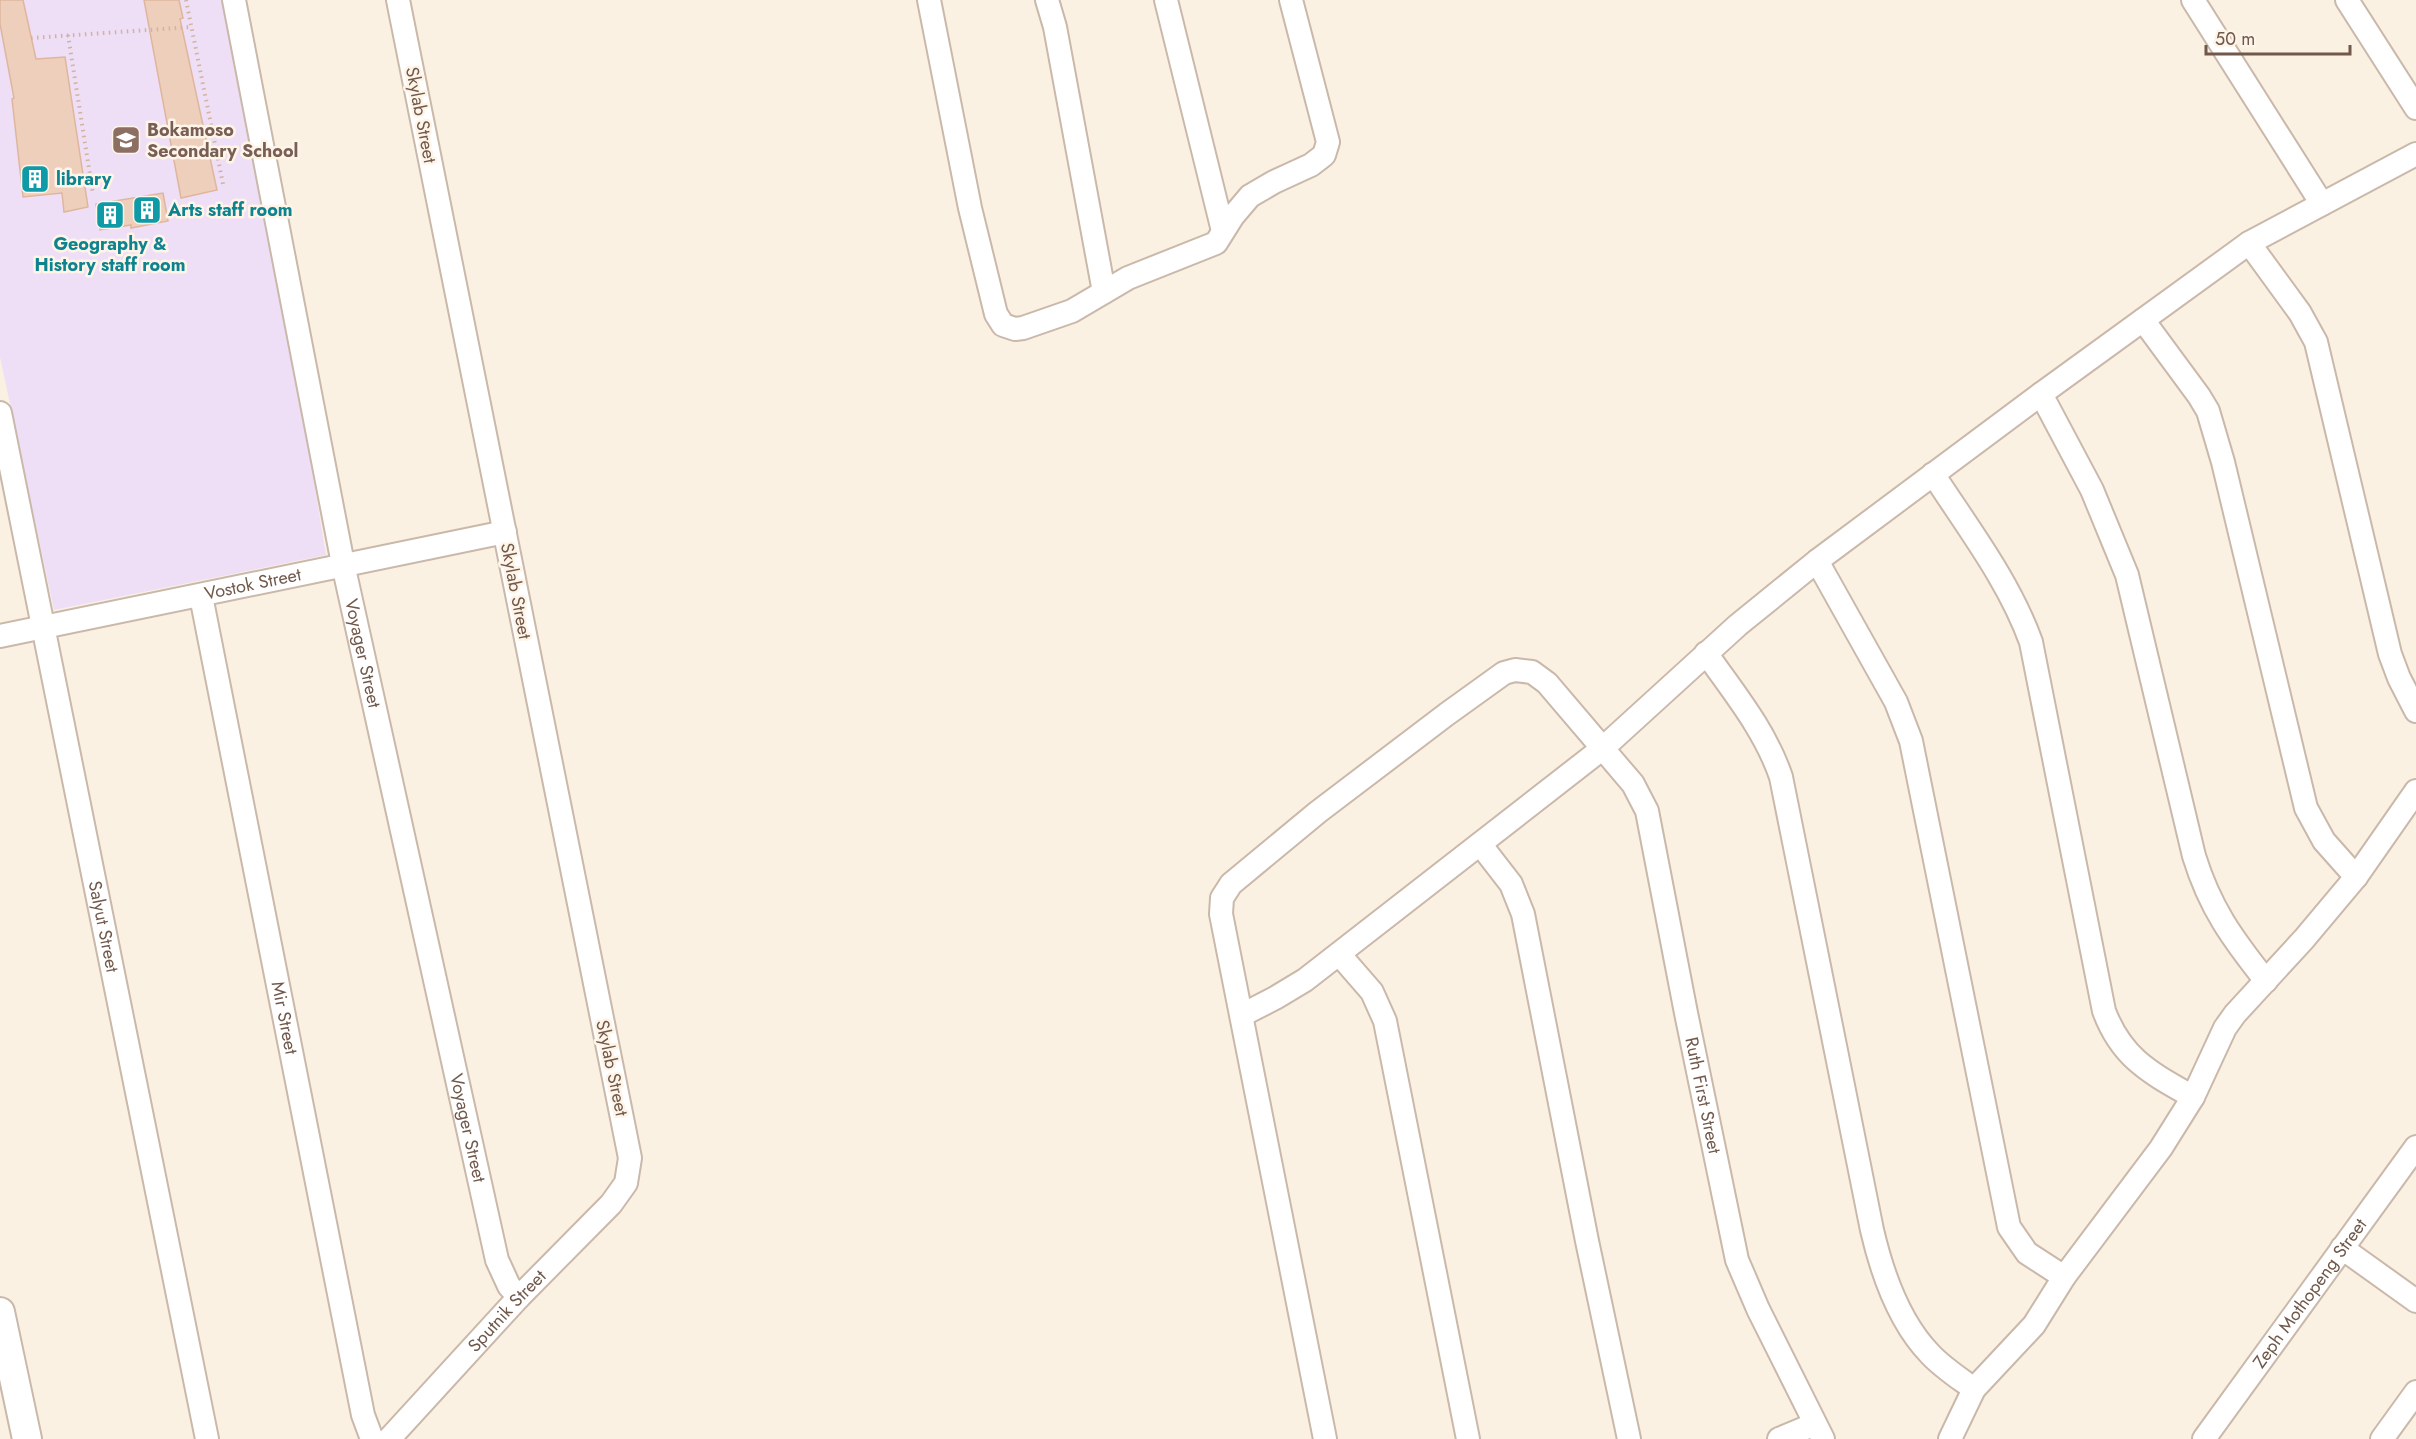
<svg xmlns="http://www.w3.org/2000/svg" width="2416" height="1439" font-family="Jost,sans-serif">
	<rect width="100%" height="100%" fill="#faf1e2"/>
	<polygon fill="#eedff6" points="0,0 222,0 281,280 326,555 54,610 0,357"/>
	<g fill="#eecfbc" stroke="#dfb69d" stroke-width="1.5">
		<polygon points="0,0 23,0 36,59 65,57 88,207 64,212 62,193 23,197 12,99 14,98 0,24"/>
		<polygon points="144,0 179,0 183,18 180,19 217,190 181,198"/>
		<polygon points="163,193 168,221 131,228 131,225 100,230 96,204"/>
	</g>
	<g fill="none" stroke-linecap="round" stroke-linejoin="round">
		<g stroke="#cab8aa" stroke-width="26">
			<g id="minor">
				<path id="s1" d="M234,0L343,564L497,1260L509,1286L519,1297"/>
				<polyline points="929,0 970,208 996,314 1003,325 1015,329 1023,328 1072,311 1128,278 1216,243 1233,216 1250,196 1274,182 1311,165 1324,155 1328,142 1291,0"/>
				<polyline points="1047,0 1055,27 1104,292"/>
				<polyline points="1166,0 1223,231"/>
				<polyline points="2193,0 2322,204"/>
				<polyline points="2347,0 2416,108"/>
				<polyline points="2249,243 2300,313 2316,342 2390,654 2399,678 2416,711"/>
				<polyline points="2143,320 2199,396 2208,411 2223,462 2306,808 2324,841 2356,877"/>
				<path d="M2041,394L2092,490L2127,575L2194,856C2210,908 2232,938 2266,981"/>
				<path id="s2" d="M0,413L207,1439"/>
				<path d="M1933,474C1968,528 2009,581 2031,642L2104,1011C2122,1059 2151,1073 2193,1097"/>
				<polyline points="1817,561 1896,702 1911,741 2009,1227 2027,1253 2064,1277"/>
				<path id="s3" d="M201,596L363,1415L372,1439"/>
				<path id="s4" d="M0,636L505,532"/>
				<path d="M1706,653C1734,693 1765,730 1781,777L1872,1230C1882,1273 1899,1322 1930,1354C1943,1368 1959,1378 1974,1389"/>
				<polyline points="1480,844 1511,884 1523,914 1587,1241 1629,1439"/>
				<polyline points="1339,954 1372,992 1385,1021 1468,1439"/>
				<polyline points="1242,1015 1275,998 1305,980 1603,748 1738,625 1817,561 2041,394 2249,243 2416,154"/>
				<polyline points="2342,1248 2416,1301"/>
				<path id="s5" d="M389,1439L519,1297L611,1204L626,1183L630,1158L398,0"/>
				<path id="s6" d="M1325,1439L1221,914L1222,898L1231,884L1318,812L1447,714L1504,673L1515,670L1532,672L1547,683L1633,784L1647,811L1686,1013L1737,1260L1758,1309L1823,1439"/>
				<polyline points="1779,1439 1815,1424"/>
				<polyline points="1950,1439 1974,1389 2034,1325 2064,1277 2161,1148 2193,1097 2225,1028 2235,1014 2304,939 2356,877 2416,791"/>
				<path id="s7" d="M2204,1439L2416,1147"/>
				<polyline points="2382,1439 2416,1392"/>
			</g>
		</g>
		<g stroke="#cab8aa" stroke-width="32">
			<polyline id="tertiary" points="0,1312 27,1439"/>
		</g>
		<g stroke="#d2b39f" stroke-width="4" stroke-dasharray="1.5 4.5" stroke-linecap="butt">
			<polyline points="186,0 223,184"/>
			<polyline points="68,35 93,194"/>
			<polyline points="31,38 192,27"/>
		</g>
		<use href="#minor" stroke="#fff" stroke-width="22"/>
		<use href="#tertiary" stroke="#fff" stroke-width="28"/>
	</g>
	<defs>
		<g id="school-square" transform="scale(1.5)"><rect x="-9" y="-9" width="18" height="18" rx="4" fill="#8d6e63" stroke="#fef5e8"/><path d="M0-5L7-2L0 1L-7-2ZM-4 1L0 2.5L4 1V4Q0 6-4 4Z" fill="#fff"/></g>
		<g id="building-square" transform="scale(1.5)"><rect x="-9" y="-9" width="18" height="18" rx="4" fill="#0f9aa8" stroke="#fef5e8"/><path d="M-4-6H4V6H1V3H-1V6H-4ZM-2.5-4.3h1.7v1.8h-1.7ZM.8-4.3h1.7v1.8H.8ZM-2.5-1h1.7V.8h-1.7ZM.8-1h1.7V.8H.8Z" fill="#fff"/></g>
	</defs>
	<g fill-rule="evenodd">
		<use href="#school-square" x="126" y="140"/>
		<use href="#building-square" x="35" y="179"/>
		<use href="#building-square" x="147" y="210"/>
		<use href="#building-square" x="110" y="215"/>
	</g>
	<g text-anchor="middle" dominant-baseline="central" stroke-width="5" stroke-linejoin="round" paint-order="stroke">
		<g font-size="18" fill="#70584b" stroke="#fef5e8">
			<text transform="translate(421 115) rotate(79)">Skylab Street</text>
			<text stroke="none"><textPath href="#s4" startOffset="258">Vostok Street</textPath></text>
			<text transform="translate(516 591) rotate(79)">Skylab Street</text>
			<text stroke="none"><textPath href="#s1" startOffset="666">Voyager Street</textPath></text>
			<text stroke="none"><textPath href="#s2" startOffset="524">Salyut Street</textPath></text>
			<text stroke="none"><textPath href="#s3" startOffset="430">Mir Street</textPath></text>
			<text transform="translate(612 1068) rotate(78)">Skylab Street</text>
			<text stroke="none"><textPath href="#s6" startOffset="1413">Ruth First Street</textPath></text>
			<text stroke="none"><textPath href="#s1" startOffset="1152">Voyager Street</textPath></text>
			<text stroke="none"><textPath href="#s7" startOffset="180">Zeph Mothopeng Street</textPath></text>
			<text stroke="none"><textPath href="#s5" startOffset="174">Sputnik Street</textPath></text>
		</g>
		<g font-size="18" font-weight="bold" fill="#785e54" stroke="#fef5e8" text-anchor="start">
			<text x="147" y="130">Bokamoso<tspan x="147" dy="21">Secondary School</tspan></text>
		</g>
		<g font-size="18" font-weight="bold" fill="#0d838f" stroke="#fef5e8" text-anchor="start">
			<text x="56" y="179">library</text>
			<text x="168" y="210">Arts staff room</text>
			<text x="110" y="244" text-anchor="middle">Geography &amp;<tspan x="110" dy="21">History staff room</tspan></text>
		</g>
	</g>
	<path d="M2206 45v9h144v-9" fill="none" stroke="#70584b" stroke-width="3"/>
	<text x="2215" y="45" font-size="18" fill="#70584b" stroke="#fef5e8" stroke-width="4.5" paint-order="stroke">50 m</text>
</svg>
